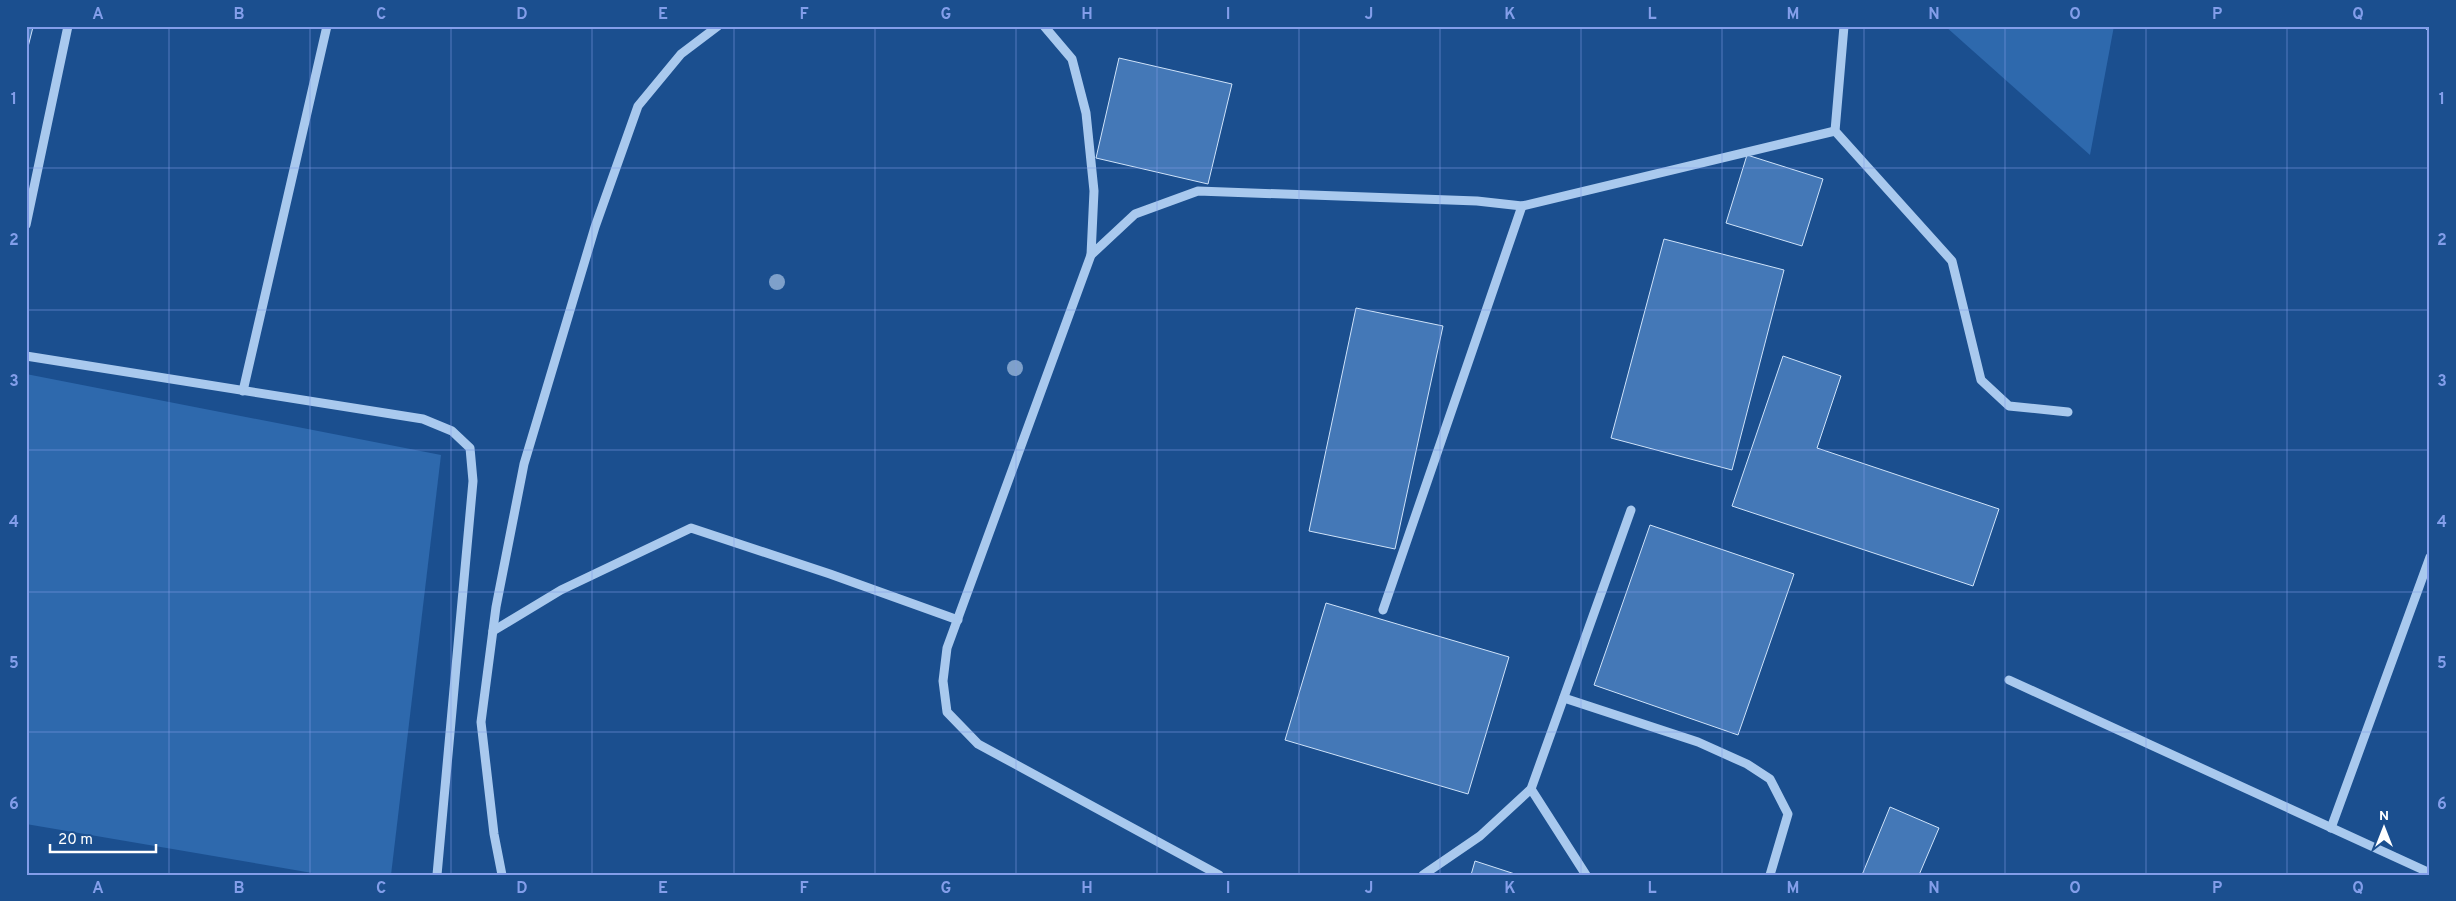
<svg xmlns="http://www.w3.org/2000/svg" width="2456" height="901" font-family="Overpass,sans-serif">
	<rect width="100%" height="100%" fill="#1b4f8f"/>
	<g fill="#2e69ad">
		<polygon points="1945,26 2114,26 2090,155"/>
		<polygon points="26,374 441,455 391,875 324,875 26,824"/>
	</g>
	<g fill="#4478b7" stroke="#cfe3fa">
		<polygon points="26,26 33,27 26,55"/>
		<polygon points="1119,58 1232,84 1208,184 1096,158"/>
		<polygon points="1747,155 1823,179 1802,246 1726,223"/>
		<polygon points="1664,239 1784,270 1732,470 1611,438"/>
		<polygon points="1356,308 1443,326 1395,549 1309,531"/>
		<polygon points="1783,356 1841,376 1817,448 1999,509 1973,586 1732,506"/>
		<polygon points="1650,525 1794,574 1738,735 1594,685"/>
		<polygon points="1326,603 1509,657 1468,794 1285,740"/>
		<polygon points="1890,807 1939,828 1919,875 1862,875"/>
		<polygon points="1475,861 1518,875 1471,875"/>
	</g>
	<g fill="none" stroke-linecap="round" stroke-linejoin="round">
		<g stroke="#a9c9ee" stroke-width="9">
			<polyline points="1044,26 1072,59 1086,113 1094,191 1091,255"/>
			<polyline points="1844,26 1835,131 1952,261 1981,380 2009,406 2068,412"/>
			<polyline points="2429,26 2430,26"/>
			<polyline points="26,225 68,26"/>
			<polyline points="26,356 423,419 452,431 470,448 473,481 437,875"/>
			<polyline points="243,391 327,26"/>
			<polyline points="1383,610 1522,206"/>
			<polyline points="493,631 561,590 691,528 830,574 958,620"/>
			<polyline points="2009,680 2430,873"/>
			<polyline points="1564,698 1698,742 1747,764 1770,779 1788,814 1770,875"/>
			<polyline points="1531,789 1586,875"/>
			<polyline points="2331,828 2430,557"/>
			<polyline points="502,875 494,834 481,722 496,607 524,464 595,227 638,106 681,54 718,26"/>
			<polyline points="1219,875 978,744 947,712 943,681 947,648 1091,255 1135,214 1198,191 1477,201 1522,206 1835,131"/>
			<polyline points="1423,875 1480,836 1531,789 1631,510"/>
		</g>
	</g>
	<g fill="#7ea0ca">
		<circle cx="777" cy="282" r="8"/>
		<circle cx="1015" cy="368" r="8"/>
	</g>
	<path fill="none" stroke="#839eea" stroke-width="1" stroke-opacity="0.55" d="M169,26V875M310,26V875M451,26V875M592,26V875M734,26V875M875,26V875M1016,26V875M1157,26V875M1299,26V875M1440,26V875M1581,26V875M1722,26V875M1864,26V875M2005,26V875M2146,26V875M2287,26V875M26,168H2430M26,310H2430M26,450H2430M26,592H2430M26,732H2430"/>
	<rect width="2456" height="901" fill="none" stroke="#1b4f8f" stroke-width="55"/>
	<g transform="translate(2384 828)" stroke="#1b4f8f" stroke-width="4" paint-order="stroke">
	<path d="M0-4L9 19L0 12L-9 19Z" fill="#ffffff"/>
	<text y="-8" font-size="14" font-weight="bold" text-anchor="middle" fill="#ffffff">N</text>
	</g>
	<path d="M50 844v8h106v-8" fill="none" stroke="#ffffff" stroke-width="2.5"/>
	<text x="58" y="844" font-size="15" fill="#ffffff" stroke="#1b4f8f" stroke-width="4" paint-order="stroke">20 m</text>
	<rect x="28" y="28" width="2400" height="846" fill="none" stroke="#839eea" stroke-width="2"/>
	<g font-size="16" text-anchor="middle" font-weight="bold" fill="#839eea">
		<text x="98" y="19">A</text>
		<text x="239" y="19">B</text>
		<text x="381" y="19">C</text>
		<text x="522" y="19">D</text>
		<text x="663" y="19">E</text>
		<text x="804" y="19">F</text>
		<text x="946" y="19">G</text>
		<text x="1087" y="19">H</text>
		<text x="1228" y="19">I</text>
		<text x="1369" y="19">J</text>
		<text x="1510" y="19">K</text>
		<text x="1652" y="19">L</text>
		<text x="1793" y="19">M</text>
		<text x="1934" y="19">N</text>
		<text x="2075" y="19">O</text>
		<text x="2217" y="19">P</text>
		<text x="2358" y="19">Q</text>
		<text x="14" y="104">1</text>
		<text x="2442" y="104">1</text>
		<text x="14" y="245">2</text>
		<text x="2442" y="245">2</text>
		<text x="14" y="386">3</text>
		<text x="2442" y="386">3</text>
		<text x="14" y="527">4</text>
		<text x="2442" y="527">4</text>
		<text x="14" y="668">5</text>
		<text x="2442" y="668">5</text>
		<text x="14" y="809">6</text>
		<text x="2442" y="809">6</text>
		<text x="98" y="893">A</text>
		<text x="239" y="893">B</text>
		<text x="381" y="893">C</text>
		<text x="522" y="893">D</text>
		<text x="663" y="893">E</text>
		<text x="804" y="893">F</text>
		<text x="946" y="893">G</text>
		<text x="1087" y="893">H</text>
		<text x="1228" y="893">I</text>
		<text x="1369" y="893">J</text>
		<text x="1510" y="893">K</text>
		<text x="1652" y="893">L</text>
		<text x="1793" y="893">M</text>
		<text x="1934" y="893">N</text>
		<text x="2075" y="893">O</text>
		<text x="2217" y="893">P</text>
		<text x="2358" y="893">Q</text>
	</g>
</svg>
